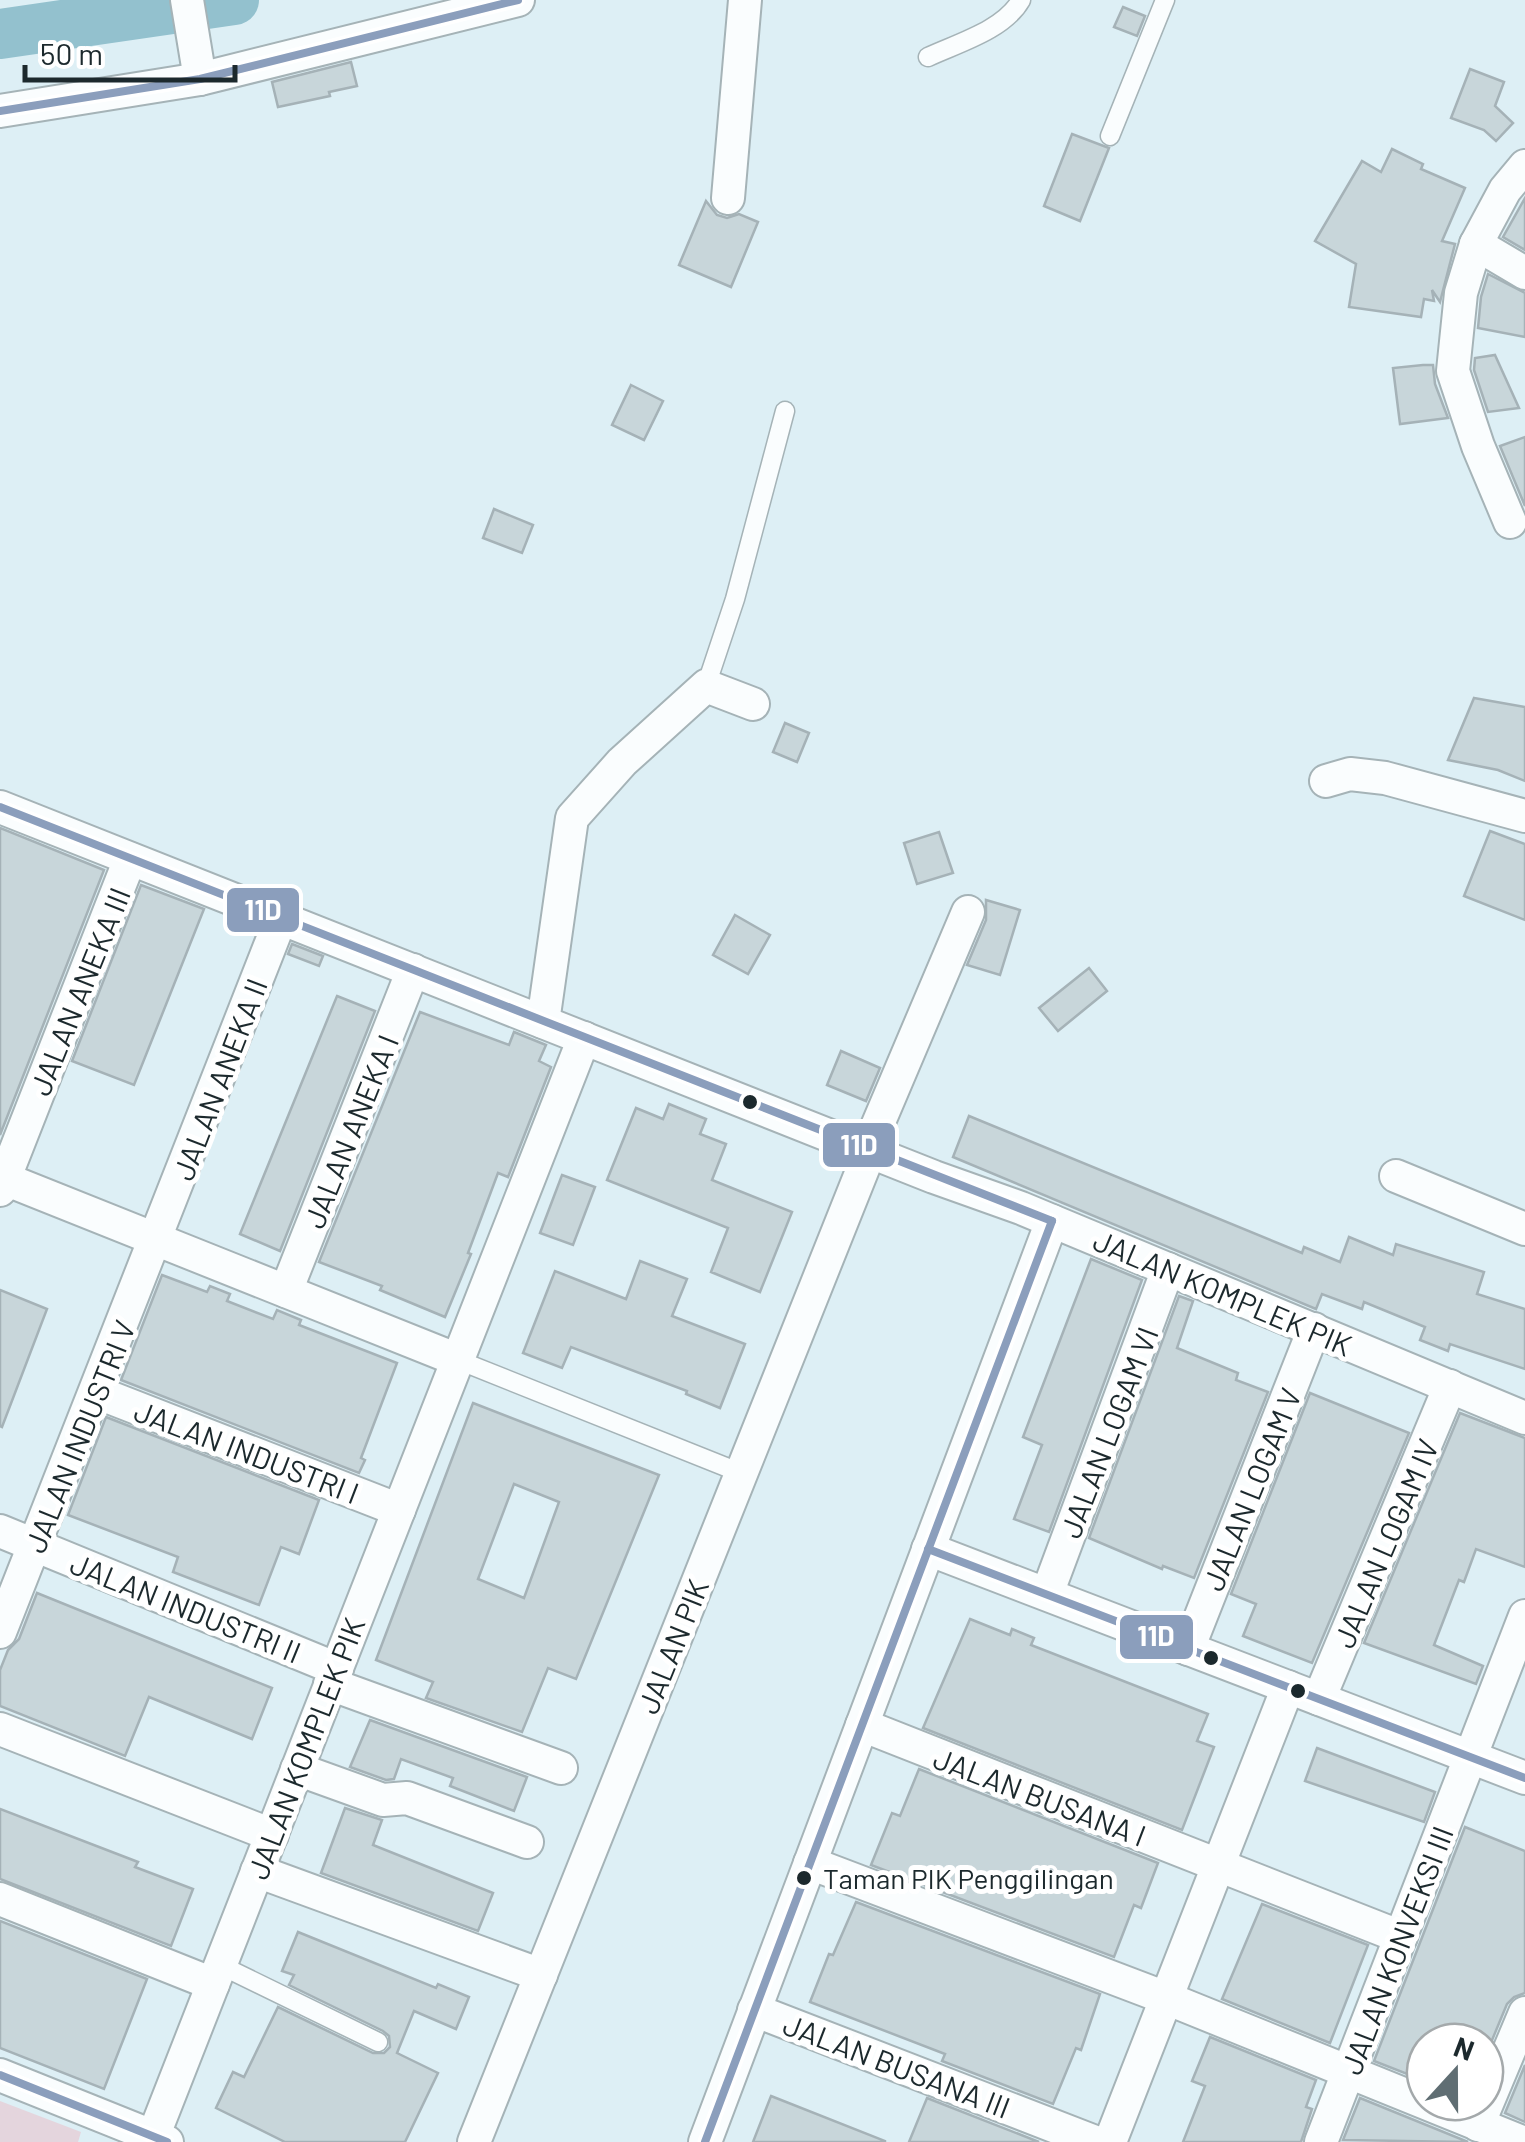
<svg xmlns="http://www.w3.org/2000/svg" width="1525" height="2142" font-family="Barlow,sans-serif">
	<rect width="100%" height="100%" fill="#ddeff5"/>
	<polygon fill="#e4d5dd" points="0,2101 81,2132 78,2142 0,2142"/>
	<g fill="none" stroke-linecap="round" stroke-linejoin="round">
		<polyline stroke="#93c1ce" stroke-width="50" points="0,34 234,0"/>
	</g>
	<g fill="#c8d6da" stroke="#a5b2b7" stroke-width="2.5" fill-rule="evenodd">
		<polygon points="1123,7 1145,16 1137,36 1114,27"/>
		<polygon points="351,62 357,86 329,92 330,96 278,107 272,82"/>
		<polygon points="1470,69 1504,82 1495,106 1513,123 1496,141 1484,130 1451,118"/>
		<polygon points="1072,134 1109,148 1080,221 1044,206"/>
		<polygon points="1392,149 1423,164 1421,169 1465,188 1442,241 1455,244 1440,302 1432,290 1434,301 1424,299 1421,317 1349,307 1356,264 1315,241 1362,161 1381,172"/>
		<polygon points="1525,198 1525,250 1503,237"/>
		<polygon points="706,201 717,215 727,218 739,214 758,222 731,287 679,265"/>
		<polygon points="1488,274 1525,293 1525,337 1478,328 1481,297"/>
		<polygon points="1495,355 1519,408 1488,412 1474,370 1475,358"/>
		<polygon points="1423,365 1433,365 1435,384 1448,418 1400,424 1393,368"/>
		<polygon points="631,385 663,401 644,440 612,425"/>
		<polygon points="1525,437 1525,506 1500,446"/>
		<polygon points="494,509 533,525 522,553 483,538"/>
		<polygon points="1474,698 1525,707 1525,781 1498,770 1448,760"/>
		<polygon points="785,723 809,733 797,762 773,752"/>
		<polygon points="0,828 104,870 0,1135"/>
		<polygon points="1490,831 1525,844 1525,920 1464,896"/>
		<polygon points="939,832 953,873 917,884 904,843"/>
		<polygon points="141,885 204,909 134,1085 72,1061"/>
		<polygon points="986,900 1020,910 1000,975 967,965 986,920"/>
		<polygon points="735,915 770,935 748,974 713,955"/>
		<polygon points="292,944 323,956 319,966 288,954"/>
		<polygon points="1089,968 1107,991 1058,1031 1039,1008"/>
		<polygon points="337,996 375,1011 280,1251 240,1234"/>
		<polygon points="420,1012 509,1045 514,1032 546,1045 539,1061 551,1067 508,1177 498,1173 468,1253 471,1254 445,1317 380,1290 382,1286 319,1262"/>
		<polygon points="841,1051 880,1068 866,1101 827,1085"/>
		<polygon points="669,1104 706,1119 700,1134 726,1144 712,1180 792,1212 760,1292 711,1272 728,1228 607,1180 636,1108 663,1119"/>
		<polygon points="969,1116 1302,1253 1304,1247 1340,1262 1349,1237 1393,1255 1396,1244 1484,1272 1477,1294 1525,1309 1525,1369 1450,1344 1448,1351 1420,1340 1425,1327 1364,1302 1362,1309 1322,1294 1316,1309 953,1157"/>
		<polygon points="562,1175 595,1187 573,1245 540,1233"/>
		<polygon points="1091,1259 1142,1280 1049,1532 1014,1519 1042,1445 1023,1437"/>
		<polygon points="640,1261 687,1279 672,1316 745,1344 720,1408 686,1394 687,1391 571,1347 562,1368 523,1353 555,1271 626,1299"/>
		<polygon points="162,1275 207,1292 210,1286 230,1294 227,1301 273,1319 277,1310 301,1320 299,1325 397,1363 361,1458 365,1460 359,1473 121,1380"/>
		<polygon points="0,1290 47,1309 2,1427 0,1426"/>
		<polygon points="1179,1296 1193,1301 1177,1348 1238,1373 1236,1380 1268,1392 1194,1578 1163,1566 1162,1569 1089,1538"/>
		<polygon points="1310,1393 1409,1433 1312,1663 1243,1636 1256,1604 1231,1594"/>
		<path d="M473,1403L659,1475L576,1679L548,1668L522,1732L426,1698L433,1682L376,1660ZM514,1484L559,1502L524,1598L478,1579Z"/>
		<polygon points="1460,1413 1525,1438 1525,1567 1476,1549 1464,1582 1459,1580 1434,1645 1483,1666 1476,1684 1364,1643"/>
		<polygon points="106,1417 319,1500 299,1554 281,1547 259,1605 173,1572 178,1557 68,1515"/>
		<polygon points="37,1593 272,1688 252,1739 149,1697 125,1756 0,1706 0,1670 8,1650 19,1639"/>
		<polygon points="970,1619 1010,1635 1012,1629 1034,1638 1031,1645 1208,1714 1197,1741 1214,1747 1182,1830 923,1728"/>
		<polygon points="370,1720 527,1777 514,1811 450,1786 453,1778 401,1759 394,1779 386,1780 350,1767"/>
		<polygon points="1317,1748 1435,1792 1424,1822 1305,1781"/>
		<polygon points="919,1769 1158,1863 1141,1908 1134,1905 1114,1957 871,1865 892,1813 900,1816"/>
		<polygon points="345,1808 382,1820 373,1845 493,1893 478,1931 321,1873"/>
		<polygon points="0,1809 138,1862 135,1867 193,1889 171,1946 0,1879"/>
		<polygon points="1465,1827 1525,1851 1525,1993 1514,1997 1507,2004 1485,2057 1485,2042 1425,2042 1425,2081 1374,2061"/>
		<polygon points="856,1902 1100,1994 1081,2050 1076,2048 1053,2104 942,2061 945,2054 810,2002 829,1954 833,1955"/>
		<polygon points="1262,1904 1368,1945 1330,2043 1222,1999"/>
		<polygon points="0,1921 147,1979 104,2089 0,2048"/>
		<polygon points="298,1932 436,1988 438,1984 469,1997 456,2029 414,2011 397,2053 438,2073 405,2142 285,2142 216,2108 233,2072 244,2077 278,2007 373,2053 384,2053 390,2047 389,2036 383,2031 289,1985 294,1975 282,1971"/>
		<polygon points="1210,2037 1316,2080 1306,2107 1312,2109 1301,2142 1183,2142 1205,2086 1192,2081"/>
		<polygon points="1525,2065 1525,2122 1505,2113"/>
		<polygon points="771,2096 885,2141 885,2142 753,2142"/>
		<polygon points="927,2098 1039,2142 909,2142"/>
		<polygon points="1360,2098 1468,2142 1343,2140"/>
	</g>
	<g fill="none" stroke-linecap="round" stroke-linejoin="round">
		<g stroke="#a5b3b7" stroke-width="21">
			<g id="lane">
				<path d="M928,57C958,43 1004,30 1021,0"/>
				<polyline points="1110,136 1165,0"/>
				<polyline points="706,686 735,599 785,411"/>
				<polyline points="458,1360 741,1473"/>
				<polyline points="220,1965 378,2042"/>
			</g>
		</g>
		<g stroke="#a5b3b7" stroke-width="36">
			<g id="street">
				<polyline points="187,0 200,79"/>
				<polyline points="0,111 200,79 518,0"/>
				<polyline points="728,198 745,0"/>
				<polyline points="1476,244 1525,273"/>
				<polyline points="1510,522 1478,446 1453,371 1461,293 1476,244 1505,190 1525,166"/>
				<polyline points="1326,781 1350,774 1385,778 1525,816"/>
				<polyline points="0,807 934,1177 1021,1208 1525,1418"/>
				<polyline points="543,1022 572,818 622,762 706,686 753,704"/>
				<polyline points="867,1150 968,912"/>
				<polyline points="1396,1176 1525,1229"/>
				<polyline points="0,1177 458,1360"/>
				<polyline points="0,1190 130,859"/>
				<polyline points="286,1291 413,970"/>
				<polyline points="96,1392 399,1510"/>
				<polyline points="0,1531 337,1669"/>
				<polyline points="928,1549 1525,1778"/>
				<polyline points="1047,1594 1168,1269"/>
				<polyline points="0,1632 281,918"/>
				<polyline points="1188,1649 1314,1329"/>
				<polyline points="330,1684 561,1768"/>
				<polyline points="1319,1699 1450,1386"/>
				<polyline points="862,1725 1401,1937"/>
				<polyline points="0,1729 272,1835"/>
				<polyline points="297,1769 383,1800 407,1798 527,1842"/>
				<polyline points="810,1863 1166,1998 1522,2142"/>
				<polyline points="257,1871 541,1975"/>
				<polyline points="0,1899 213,1984"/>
				<polyline points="754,2010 1095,2142"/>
				<polyline points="0,2075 167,2142"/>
				<polyline points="1478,2125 1525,2013"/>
				<polyline points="153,2137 584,1038"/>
				<polyline points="474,2142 870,1151"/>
				<polyline points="705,2142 1052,1221"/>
				<polyline points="1110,2142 1288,1687"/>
				<polyline points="1321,2142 1525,1616"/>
			</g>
		</g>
		<use href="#lane" stroke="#fafdfe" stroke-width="18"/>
		<use href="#street" stroke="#fafdfe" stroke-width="32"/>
		<g stroke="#fff" stroke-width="15">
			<g id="bus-1">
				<polyline points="0,111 200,79 518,0"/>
				<polyline points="0,807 1052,1221"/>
				<polyline points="928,1549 1525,1778"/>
				<polyline points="0,2075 167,2142"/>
				<polyline points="705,2142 1052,1221"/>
			</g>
		</g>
		<use href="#bus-1" stroke="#8b9ebc" stroke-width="8"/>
	</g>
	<g fill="#1c292d" stroke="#fff" stroke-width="4">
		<circle cx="750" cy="1102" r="9"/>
		<circle cx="1211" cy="1658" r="9"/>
		<circle cx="1298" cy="1691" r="9"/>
		<circle cx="804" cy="1878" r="9"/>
	</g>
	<g text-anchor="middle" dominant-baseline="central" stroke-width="10" stroke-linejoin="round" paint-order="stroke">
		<g font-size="28" fill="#1c292d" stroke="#fff" text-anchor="start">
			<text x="823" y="1878">Taman PIK Penggilingan</text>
		</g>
		<g font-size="30" fill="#1c292d" stroke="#fff">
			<text transform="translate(79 991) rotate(-68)">JALAN ANEKA III</text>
			<text transform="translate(219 1079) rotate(-69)">JALAN ANEKA II</text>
			<text transform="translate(350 1131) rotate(-68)">JALAN ANEKA I</text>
			<text transform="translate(1223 1292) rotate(23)">JALAN KOMPLEK PIK</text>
			<text transform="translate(1108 1432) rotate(-69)">JALAN LOGAM VI</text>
			<text transform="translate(79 1436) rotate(-68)">JALAN INDUSTRI V</text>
			<text transform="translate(247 1451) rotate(21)">JALAN INDUSTRI I</text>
			<text transform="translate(1251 1489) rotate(-68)">JALAN LOGAM V</text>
			<text transform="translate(1385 1543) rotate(-67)">JALAN LOGAM IV</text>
			<text transform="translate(186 1607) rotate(22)">JALAN INDUSTRI II</text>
			<text transform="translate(672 1646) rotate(-68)">JALAN PIK</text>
			<text transform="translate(305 1748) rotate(-69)">JALAN KOMPLEK PIK</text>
			<text transform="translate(1040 1796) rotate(21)">JALAN BUSANA I</text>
			<text transform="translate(1396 1950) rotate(-69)">JALAN KONVEKSI III</text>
			<text transform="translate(897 2065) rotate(21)">JALAN BUSANA III</text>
		</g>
	</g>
	<g stroke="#fff" stroke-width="4">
		<rect x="225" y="886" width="76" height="48" rx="10" fill="#8b9ebc"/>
		<rect x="821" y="1121" width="76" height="48" rx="10" fill="#8b9ebc"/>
		<rect x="1118" y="1613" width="77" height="48" rx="10" fill="#8b9ebc"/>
	</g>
	<g font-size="28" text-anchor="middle" font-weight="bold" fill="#fff">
		<text x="263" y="920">11D</text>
		<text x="859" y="1155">11D</text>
		<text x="1156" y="1646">11D</text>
	</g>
	<g transform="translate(1455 2072) rotate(21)"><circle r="48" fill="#ffffff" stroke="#a4a9ab" stroke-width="2.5"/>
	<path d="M0-8L18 38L0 25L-18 38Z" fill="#606e73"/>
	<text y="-15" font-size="28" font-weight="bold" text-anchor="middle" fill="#1c292d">N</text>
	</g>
	<path d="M25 65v15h210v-15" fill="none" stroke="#1c292d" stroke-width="5"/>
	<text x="40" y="65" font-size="30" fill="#1c292d" stroke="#ffffff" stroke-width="8" paint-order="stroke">50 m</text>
</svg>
